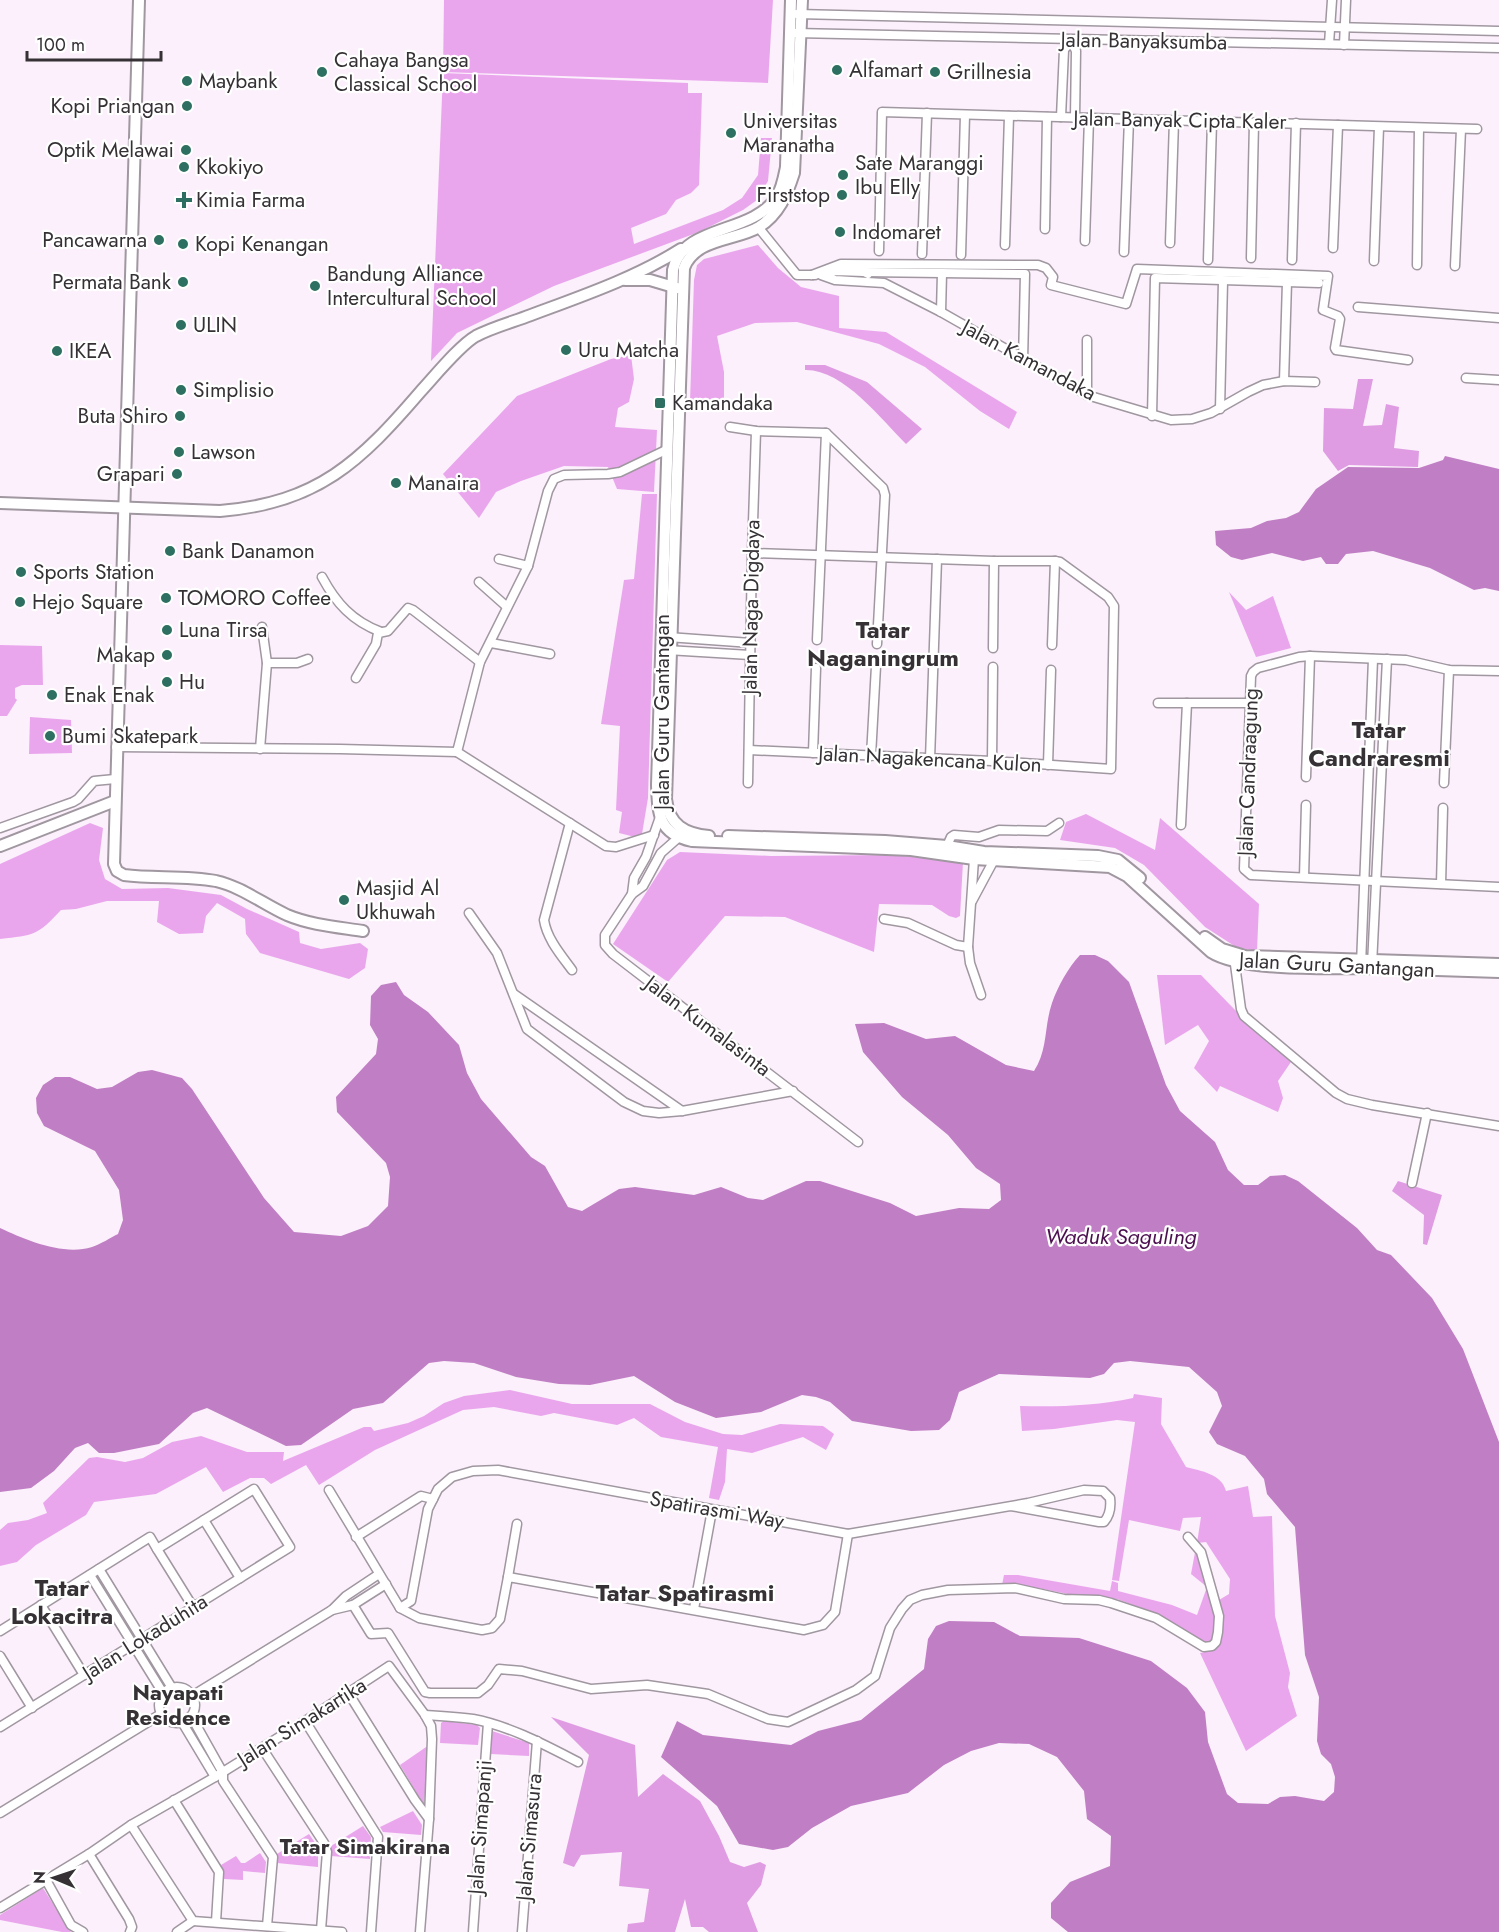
<svg xmlns="http://www.w3.org/2000/svg" width="1499" height="1932" font-family="Jost,sans-serif">
	<rect width="100%" height="100%" fill="#fbf0fb"/>
	<g fill="#eaa6ed">
		<polygon points="444,0 773,0 768,83 443,72"/>
		<polygon points="443,73 688,83 688,93 702,93 699,185 691,193 676,200 666,214 631,228 634,244 723,210 742,198 758,175 761,138 772,138 768,181 757,200 743,210 699,232 554,286 457,333 431,361"/>
		<polygon points="758,245 778,268 801,287 839,296 839,328 886,332 1017,412 1009,429 980,411 925,367 879,344 797,322 755,323 717,336 724,372 724,403 690,402 694,280 697,265 704,259"/>
		<polygon points="631,355 634,379 629,402 618,408 615,427 657,430 654,492 617,489 608,467 564,466 521,481 496,492 479,518 443,474 517,396 611,359"/>
		<polygon points="642,494 657,494 648,798 642,834 635,837 619,833 622,812 616,810 620,726 601,724 624,580 634,579"/>
		<polygon points="1229,592 1246,610 1273,596 1291,648 1256,657"/>
		<polygon points="0,645 42,646 43,685 22,685 15,688 15,698 17,700 7,716 0,716"/>
		<polygon points="30,717 71,720 72,753 29,754"/>
		<polygon points="1086,814 1155,850 1160,818 1259,904 1257,951 1236,947 1205,927 1144,865 1115,848 1060,840 1066,822"/>
		<path d="M90,823L103,828L99,860L105,879L122,889L168,888L221,895L247,909L299,932L300,943L321,949L360,943L368,949L365,968L349,979L260,953L246,934L245,919L217,903L206,916L203,933L179,934L157,922L159,901H107L76,909L61,910C37,936 34,935 0,939V864Z"/>
		<polygon points="680,852 771,856 893,855 963,862 960,916 956,918 949,916 932,905 879,904 874,952 785,917 725,916 668,982 613,944 667,860"/>
		<polygon points="1157,975 1201,975 1237,1012 1247,1025 1293,1059 1278,1081 1283,1098 1278,1112 1220,1086 1217,1092 1194,1068 1209,1041 1198,1025 1165,1045"/>
		<polygon points="510,1390 572,1404 650,1404 685,1422 723,1434 742,1435 780,1424 823,1426 834,1434 826,1450 803,1437 752,1453 727,1449 725,1482 719,1500 709,1498 718,1447 661,1437 634,1418 617,1425 554,1413 541,1416 494,1407 463,1410 375,1450 319,1485 306,1465 271,1484 264,1478 250,1478 223,1492 206,1467 156,1494 94,1502 86,1515 36,1545 17,1562 0,1566 0,1530 8,1523 28,1520 47,1513 43,1503 89,1458 97,1457 125,1462 143,1458 172,1442 201,1436 247,1452 284,1452 283,1461 364,1427 371,1427 374,1431 408,1423 424,1416 444,1403 464,1396"/>
		<path d="M1134,1394L1162,1398L1161,1424L1186,1467C1201,1471 1222,1474 1226,1491L1248,1486L1253,1517L1272,1516L1275,1616L1290,1673L1288,1687L1297,1716L1246,1751L1200,1653C1227,1650 1220,1621 1219,1600L1229,1594L1230,1579L1206,1542L1197,1543L1201,1517L1183,1518L1180,1531L1129,1520L1119,1581L1112,1580L1135,1422L1117,1420L1054,1429L1022,1431L1020,1406C1057,1407 1096,1406 1133,1398Z"/>
		<polygon points="1196,1547 1217,1616 1215,1636 1210,1644 1203,1644 1150,1611 1117,1599 1068,1594 1022,1585 1002,1585 1004,1575 1018,1575 1110,1591 1112,1581 1118,1583 1118,1591 1172,1605 1197,1615 1207,1587 1191,1574"/>
		<polygon points="444,1721 477,1725 480,1728 478,1745 440,1743 441,1723"/>
		<polygon points="492,1731 529,1743 529,1756 491,1754"/>
		<polygon points="429,1745 424,1805 400,1765"/>
		<polygon points="413,1811 422,1825 421,1835 383,1832 380,1827"/>
		<polygon points="363,1826 371,1837 370,1859 331,1856 331,1846"/>
		<polygon points="309,1834 318,1847 318,1867 277,1863 277,1854"/>
		<polygon points="260,1853 266,1862 265,1873 243,1871 243,1880 224,1879 224,1872 221,1865 236,1856 241,1863 245,1863"/>
		<polygon points="43,1888 71,1932 62,1932 0,1920 0,1915"/>
	</g>
	<g fill="#e09ce3">
		<path d="M805,365H825L867,382L922,429L906,444C881,419 843,369 805,370Z"/>
		<polygon points="1358,379 1373,379 1363,426 1382,425 1386,404 1399,407 1394,448 1419,451 1418,467 1349,465 1338,471 1323,451 1324,408 1353,409"/>
		<polygon points="1398,1181 1442,1195 1427,1245 1423,1244 1424,1215 1392,1191"/>
		<polygon points="551,1717 635,1745 638,1797 663,1774 700,1801 719,1836 730,1862 744,1867 760,1862 766,1865 761,1885 747,1903 758,1932 709,1932 703,1927 691,1927 685,1899 675,1932 627,1932 628,1924 644,1922 649,1889 619,1886 622,1852 581,1855 574,1867 563,1863 589,1755"/>
	</g>
	<g fill="#c07ec4">
		<polygon points="1445,456 1499,469 1499,591 1485,588 1474,590 1430,568 1373,551 1346,554 1338,564 1326,564 1321,557 1303,561 1272,553 1242,560 1231,557 1216,545 1215,531 1251,528 1267,521 1286,518 1299,512 1316,489 1348,467 1419,468 1443,460"/>
		<path d="M1080,955H1095L1108,961L1129,982L1166,1085L1180,1111L1215,1142L1228,1170L1244,1185H1258L1270,1176L1285,1175L1298,1181L1357,1228L1377,1250L1391,1255L1432,1298L1463,1349L1499,1442V1932H1068L1051,1918V1903L1070,1882L1110,1866L1111,1836L1087,1819L1084,1791L1057,1757L1029,1744L999,1743L971,1751L944,1765L908,1793L851,1806L812,1828L788,1847L773,1850L739,1844L717,1806L661,1757L677,1721L703,1735L791,1745L818,1731L861,1720L924,1669L928,1639L936,1626L949,1621L994,1622L1020,1636L1079,1638L1151,1661L1187,1688L1205,1712L1208,1742L1227,1794L1238,1803L1268,1804L1280,1797L1295,1796L1324,1801L1334,1792L1335,1777L1331,1764L1321,1754L1317,1741L1319,1697L1305,1655L1295,1527L1267,1494L1264,1479L1245,1456L1217,1444L1209,1432L1222,1406L1217,1392L1189,1367L1130,1361L1114,1363L1104,1374L1090,1378L999,1374L959,1392L950,1420L939,1430L911,1431L852,1421L830,1402L816,1397L802,1395L761,1412L716,1418L675,1402L634,1376L590,1385L559,1384L516,1377L474,1363L444,1361L429,1363L383,1403L353,1409L301,1445L286,1446L207,1408L193,1413L159,1444L114,1453H99L88,1443L75,1448L54,1471L31,1488L0,1492V1228C26,1240 63,1256 92,1247C101,1244 110,1238 118,1234L123,1220L119,1190L95,1151L44,1126L37,1113L36,1098L43,1085L55,1077H70L97,1089L112,1087L138,1072L152,1070L182,1078L192,1089L264,1198L294,1232L341,1236L368,1226L388,1206L390,1177L386,1163L337,1112L336,1097L376,1054L378,1039L370,1025L371,996L381,985L396,982L404,995L428,1012L459,1045L467,1073L481,1099L531,1157L545,1166L568,1207L582,1211L619,1189L635,1187L694,1195L721,1187L748,1198L763,1200L806,1181H820L890,1203L916,1216L959,1208L989,1209L1001,1200L1000,1184L976,1168L948,1135L902,1097L863,1052L855,1024L884,1023L926,1039L955,1036L1006,1065L1034,1071C1048,1050 1044,1026 1052,1003C1058,986 1068,968 1080,955Z"/>
	</g>
	<g fill="none" stroke-linecap="round" stroke-linejoin="round">
		<g stroke="#a097a1" stroke-width="11">
			<g id="minor">
				<polyline points="797,14 1499,31"/>
				<polyline points="795,33 1499,48"/>
				<polyline points="1071,40 1076,51 1075,118"/>
				<polyline points="1329,44 1332,0"/>
				<polyline points="1344,45 1346,0"/>
				<polyline points="1061,117 1064,50 1071,40"/>
				<polyline points="758,227 797,275 815,275"/>
				<polyline points="1045,229 1047,117"/>
				<polyline points="1085,241 1089,118"/>
				<polyline points="1170,243 1174,121"/>
				<polyline points="1005,245 1009,116"/>
				<polyline points="1333,248 1338,125"/>
				<polyline points="879,251 882,112 1477,129"/>
				<polyline points="1124,252 1129,119"/>
				<polyline points="922,254 927,113"/>
				<polyline points="961,255 965,115"/>
				<polyline points="1251,258 1254,123"/>
				<polyline points="1208,260 1212,122"/>
				<polyline points="1292,260 1296,123"/>
				<polyline points="1374,261 1379,127"/>
				<polyline points="1417,265 1419,128"/>
				<polyline points="1455,266 1461,129"/>
				<polyline points="864,272 1025,274 1023,361"/>
				<polyline points="828,274 835,271 864,272 868,274"/>
				<polyline points="812,275 841,264 1038,265 1046,268 1053,277 1051,285 1126,304 1137,269 1328,276 1323,310 1338,316 1340,319 1335,348 1336,350 1408,360"/>
				<polyline points="821,275 835,280 884,283 941,312 1087,395 1171,420 1192,419 1211,413 1248,392 1263,385 1284,381 1315,382"/>
				<polyline points="1358,307 1499,318"/>
				<polyline points="941,312 942,273"/>
				<polyline points="1466,378 1499,380"/>
				<polyline points="1284,381 1287,282"/>
				<polyline points="1087,395 1087,340"/>
				<polyline points="1220,409 1223,281"/>
				<polyline points="1152,416 1155,278 1319,283"/>
				<polyline points="730,427 756,431 826,433 883,488 885,495 877,644"/>
				<polyline points="499,559 528,566"/>
				<path d="M322,577C336,603 352,621 381,632"/>
				<polyline points="479,582 506,606"/>
				<polyline points="668,637 751,643"/>
				<polyline points="817,640 826,433"/>
				<polyline points="491,643 550,654"/>
				<polyline points="1052,645 1055,561"/>
				<polyline points="993,648 994,561"/>
				<polyline points="667,650 750,655"/>
				<polyline points="267,663 297,663 308,659"/>
				<polyline points="1499,671 1449,670 1406,660 1310,656 1299,657 1258,668 1253,672 1251,676 1244,869 1251,875 1499,887"/>
				<polyline points="356,678 376,644 378,633 388,631 408,608 413,610 480,662"/>
				<polyline points="1158,703 1250,703"/>
				<polyline points="116,747 340,749 457,752 480,662 528,566 548,491 554,479 564,475 608,474 620,472 668,449"/>
				<polyline points="260,749 267,663 262,627"/>
				<polyline points="749,750 992,761 1111,769 1114,606 1108,597 1060,562 1055,561 994,561 752,553"/>
				<polyline points="457,752 606,846 616,847 654,835"/>
				<polyline points="813,753 816,668"/>
				<polyline points="871,756 876,666"/>
				<polyline points="930,759 937,559"/>
				<polyline points="992,761 993,667"/>
				<polyline points="1048,765 1051,670"/>
				<polyline points="1306,777 1310,656"/>
				<polyline points="748,783 752,553 756,431"/>
				<polyline points="1444,783 1449,670"/>
				<path d="M570,823L544,920C547,939 561,955 572,970"/>
				<polyline points="1181,825 1187,703"/>
				<polyline points="0,828 73,802 78,799 94,781 115,779"/>
				<polyline points="681,832 678,838 661,853 643,886 632,894 605,935 605,945 613,954 858,1142"/>
				<polyline points="947,846 951,837 954,835 979,837 999,830 1047,831 1059,823"/>
				<polyline points="974,859 968,947 970,963 981,995"/>
				<polyline points="1304,877 1306,805"/>
				<polyline points="1441,884 1443,808"/>
				<polyline points="632,894 634,878 646,857 661,814"/>
				<polyline points="972,901 994,860"/>
				<polyline points="469,913 497,953 527,1029 624,1102 643,1111 659,1113 682,1111 793,1091"/>
				<polyline points="884,919 908,923 956,945 968,947"/>
				<polyline points="1234,957 1241,1009 1244,1016 1336,1093 1347,1099 1372,1105 1499,1126"/>
				<polyline points="1361,965 1373,659"/>
				<polyline points="1372,965 1387,659"/>
				<polyline points="514,994 682,1111"/>
				<polyline points="1412,1183 1427,1113"/>
				<polyline points="329,1490 400,1608 419,1618 482,1630 492,1628 500,1619 508,1577 804,1630 823,1625 835,1612 848,1534"/>
				<polyline points="204,1520 240,1578"/>
				<polyline points="356,1537 421,1496 433,1499"/>
				<polyline points="157,1549 193,1607"/>
				<polyline points="99,1569 172,1688"/>
				<polyline points="90,1575 163,1693"/>
				<polyline points="508,1577 517,1524"/>
				<polyline points="41,1605 84,1675"/>
				<polyline points="353,1605 371,1634 388,1633 425,1692 430,1693 478,1693 488,1685 499,1669 522,1671 591,1689 647,1685 708,1694 768,1719 788,1722 856,1690 875,1676 890,1628 902,1609 910,1600 922,1595 948,1590 1015,1588 1064,1599 1099,1600 1111,1603 1156,1618 1204,1647 1212,1646 1216,1642 1218,1632 1219,1616 1201,1552 1188,1537"/>
				<path d="M400,1608L411,1601L428,1509L438,1489L452,1477L473,1471L498,1470L848,1534L1028,1503L1084,1490L1103,1491L1110,1498C1111,1506 1110,1515 1104,1522H1099L1011,1506"/>
				<polyline points="694,1609 712,1510"/>
				<polyline points="332,1610 353,1605 386,1584"/>
				<polyline points="0,1631 150,1537 157,1549 254,1489 290,1547 0,1727"/>
				<polyline points="0,1656 32,1708"/>
				<circle cx="177" cy="1705" r="18"/>
				<polyline points="349,1694 415,1800 429,1819"/>
				<polyline points="192,1696 332,1610 346,1596 379,1574"/>
				<path d="M425,1715C441,1716 457,1717 473,1719C510,1726 545,1745 578,1762"/>
				<polyline points="191,1716 223,1773 223,1781 273,1857 267,1926"/>
				<polyline points="305,1721 378,1837 371,1932"/>
				<polyline points="182,1722 215,1777"/>
				<polyline points="262,1748 324,1843 327,1852 321,1930"/>
				<polyline points="174,1800 219,1872 216,1922"/>
				<polyline points="0,1813 161,1714"/>
				<polyline points="131,1825 193,1921 342,1932"/>
				<polyline points="89,1854 129,1919 132,1927 130,1932"/>
				<polyline points="46,1880 71,1925 83,1932"/>
				<polyline points="0,1908 89,1854 131,1825 215,1777 305,1721 389,1666 425,1715 431,1726 432,1739 429,1819 420,1932"/>
				<polyline points="177,1932 193,1921"/>
				<polyline points="473,1932 488,1723"/>
				<polyline points="522,1932 537,1741"/>
			</g>
		</g>
		<g stroke="#a097a1" stroke-width="14">
			<g id="tertiary">
				<path d="M139,0L114,864L117,871L124,875C154,879 185,875 216,881C242,887 263,904 287,915C311,925 337,927 363,931"/>
				<path d="M791,0L786,167C784,177 782,189 776,198C751,235 683,224 673,270L657,785C658,815 659,834 692,841L911,850L974,859L1110,867L1127,876L1211,952C1242,972 1335,968 1375,968C1416,969 1458,971 1499,972"/>
				<polyline points="625,280 650,280 677,288"/>
				<path d="M0,503L220,511C318,503 360,462 421,391C434,377 460,345 476,336C493,327 513,322 531,315C582,296 635,278 681,249"/>
				<path d="M709,836C685,834 669,825 666,799L684,268C695,238 736,241 759,227C779,214 787,195 794,173L802,0"/>
				<polyline points="728,836 885,841 947,846 984,852 1098,856 1118,860 1140,878"/>
				<polyline points="0,846 115,801"/>
				<polyline points="1205,937 1222,949 1245,956 1499,964"/>
			</g>
		</g>
		<use href="#minor" stroke="#fff" stroke-width="8"/>
		<use href="#tertiary" stroke="#fff" stroke-width="10"/>
	</g>
	<g fill="#2d6f60" stroke="#fff" stroke-width="2">
		<circle cx="837" cy="70" r="6"/>
		<circle cx="322" cy="72" r="6"/>
		<circle cx="935" cy="72" r="6"/>
		<circle cx="187" cy="81" r="6"/>
		<circle cx="187" cy="106" r="6"/>
		<circle cx="731" cy="133" r="6"/>
		<circle cx="186" cy="150" r="6"/>
		<circle cx="184" cy="167" r="6"/>
		<circle cx="843" cy="175" r="6"/>
		<circle cx="842" cy="195" r="6"/>
		<path d="M181 191h6v6h6v6h-6v6h-6v-6h-6v-6h6z"/>
		<circle cx="840" cy="232" r="6"/>
		<circle cx="159" cy="240" r="6"/>
		<circle cx="183" cy="244" r="6"/>
		<circle cx="183" cy="282" r="6"/>
		<circle cx="315" cy="286" r="6"/>
		<circle cx="181" cy="325" r="6"/>
		<circle cx="566" cy="350" r="6"/>
		<circle cx="57" cy="351" r="6"/>
		<circle cx="181" cy="390" r="6"/>
		<rect x="654" y="397" width="12" height="12" rx="3"/>
		<circle cx="180" cy="416" r="6"/>
		<circle cx="179" cy="452" r="6"/>
		<circle cx="177" cy="474" r="6"/>
		<circle cx="396" cy="483" r="6"/>
		<circle cx="170" cy="551" r="6"/>
		<circle cx="21" cy="572" r="6"/>
		<circle cx="166" cy="598" r="6"/>
		<circle cx="20" cy="602" r="6"/>
		<circle cx="167" cy="630" r="6"/>
		<circle cx="167" cy="655" r="6"/>
		<circle cx="167" cy="682" r="6"/>
		<circle cx="52" cy="695" r="6"/>
		<circle cx="50" cy="736" r="6"/>
		<circle cx="344" cy="900" r="6"/>
	</g>
	<g text-anchor="middle" dominant-baseline="central" stroke-width="4.5" stroke-linejoin="round" paint-order="stroke">
		<g font-size="21" fill="#353135" stroke="#fff">
			<text transform="translate(1144 41) rotate(1)">Jalan Banyaksumba</text>
			<text transform="translate(1180 120) rotate(1)">Jalan Banyak Cipta Kaler</text>
			<text transform="translate(1029 360) rotate(28)">Jalan Kamandaka</text>
			<text transform="translate(751 607) rotate(-89)">Jalan Naga Digdaya</text>
			<text transform="translate(662 712) rotate(-90)">Jalan Guru Gantangan</text>
			<text transform="translate(930 759) rotate(3)">Jalan Nagakencana Kulon</text>
			<text transform="translate(1248 772) rotate(-88)">Jalan Candraagung</text>
			<text transform="translate(1337 965) rotate(3)">Jalan Guru Gantangan</text>
			<text transform="translate(708 1026) rotate(37)">Jalan Kumalasinta</text>
			<text transform="translate(717 1510) rotate(10)">Spatirasmi Way</text>
			<text transform="translate(145 1637) rotate(-32)">Jalan Lokaduhita</text>
			<text transform="translate(302 1722) rotate(-32)">Jalan Simakartika</text>
			<text transform="translate(480 1827) rotate(-86)">Jalan Simapanji</text>
			<text transform="translate(529 1837) rotate(-85)">Jalan Simasura</text>
		</g>
		<g font-size="21" fill="#353135" stroke="#fff" text-anchor="start">
			<text x="334" y="60">Cahaya Bangsa<tspan x="334" dy="24">Classical School</tspan></text>
			<text x="849" y="70">Alfamart</text>
			<text x="947" y="72">Grillnesia</text>
			<text x="199" y="81">Maybank</text>
			<text x="175" y="106" text-anchor="end">Kopi Priangan</text>
			<text x="743" y="121">Universitas<tspan x="743" dy="24">Maranatha</tspan></text>
			<text x="174" y="150" text-anchor="end">Optik Melawai</text>
			<text x="855" y="163">Sate Maranggi<tspan x="855" dy="24">Ibu Elly</tspan></text>
			<text x="196" y="167">Kkokiyo</text>
			<text x="830" y="195" text-anchor="end">Firststop</text>
			<text x="196" y="200">Kimia Farma</text>
			<text x="852" y="232">Indomaret</text>
			<text x="147" y="240" text-anchor="end">Pancawarna</text>
			<text x="195" y="244">Kopi Kenangan</text>
			<text x="327" y="274">Bandung Alliance<tspan x="327" dy="24">Intercultural School</tspan></text>
			<text x="171" y="282" text-anchor="end">Permata Bank</text>
			<text x="193" y="325">ULIN</text>
			<text x="578" y="350">Uru Matcha</text>
			<text x="69" y="351">IKEA</text>
			<text x="193" y="390">Simplisio</text>
			<text x="672" y="403">Kamandaka</text>
			<text x="168" y="416" text-anchor="end">Buta Shiro</text>
			<text x="191" y="452">Lawson</text>
			<text x="165" y="474" text-anchor="end">Grapari</text>
			<text x="408" y="483">Manaira</text>
			<text x="182" y="551">Bank Danamon</text>
			<text x="33" y="572">Sports Station</text>
			<text x="178" y="598">TOMORO Coffee</text>
			<text x="32" y="602">Hejo Square</text>
			<text x="179" y="630">Luna Tirsa</text>
			<text x="155" y="655" text-anchor="end">Makap</text>
			<text x="179" y="682">Hu</text>
			<text x="64" y="695">Enak Enak</text>
			<text x="62" y="736">Bumi Skatepark</text>
			<text x="356" y="888">Masjid Al<tspan x="356" dy="24">Ukhuwah</tspan></text>
		</g>
		<g font-size="22" font-style="italic" fill="#4c0f50" stroke="#fff">
			<text x="1121" y="1236">Waduk Saguling</text>
		</g>
		<g font-size="22" font-weight="bold" fill="#353135" stroke="#fff">
			<text x="178" y="1692">Nayapati<tspan x="178" dy="25">Residence</tspan></text>
			<text x="365" y="1846">Tatar Simakirana</text>
		</g>
		<g font-size="24" font-weight="bold" fill="#353135" stroke="#fff">
			<text x="883" y="629">Tatar<tspan x="883" dy="28">Naganingrum</tspan></text>
			<text x="1379" y="729">Tatar<tspan x="1379" dy="28">Candraresmi</tspan></text>
			<text x="62" y="1587">Tatar<tspan x="62" dy="28">Lokacitra</tspan></text>
			<text x="685" y="1592">Tatar Spatirasmi</text>
		</g>
	</g>
	<g transform="translate(54 1878) rotate(272)" stroke="#ffffff" stroke-width="4.5" paint-order="stroke">
	<path d="M0-4.5L10 22L0 15L-10 22Z" fill="#353135"/>
	<text y="-9" font-size="16" font-weight="bold" text-anchor="middle" fill="#353135">N</text>
	</g>
	<path d="M27 51v9h134v-9" fill="none" stroke="#353135" stroke-width="3"/>
	<text x="36" y="51" font-size="18" fill="#353135" stroke="#ffffff" stroke-width="4.5" paint-order="stroke">100 m</text>
</svg>
